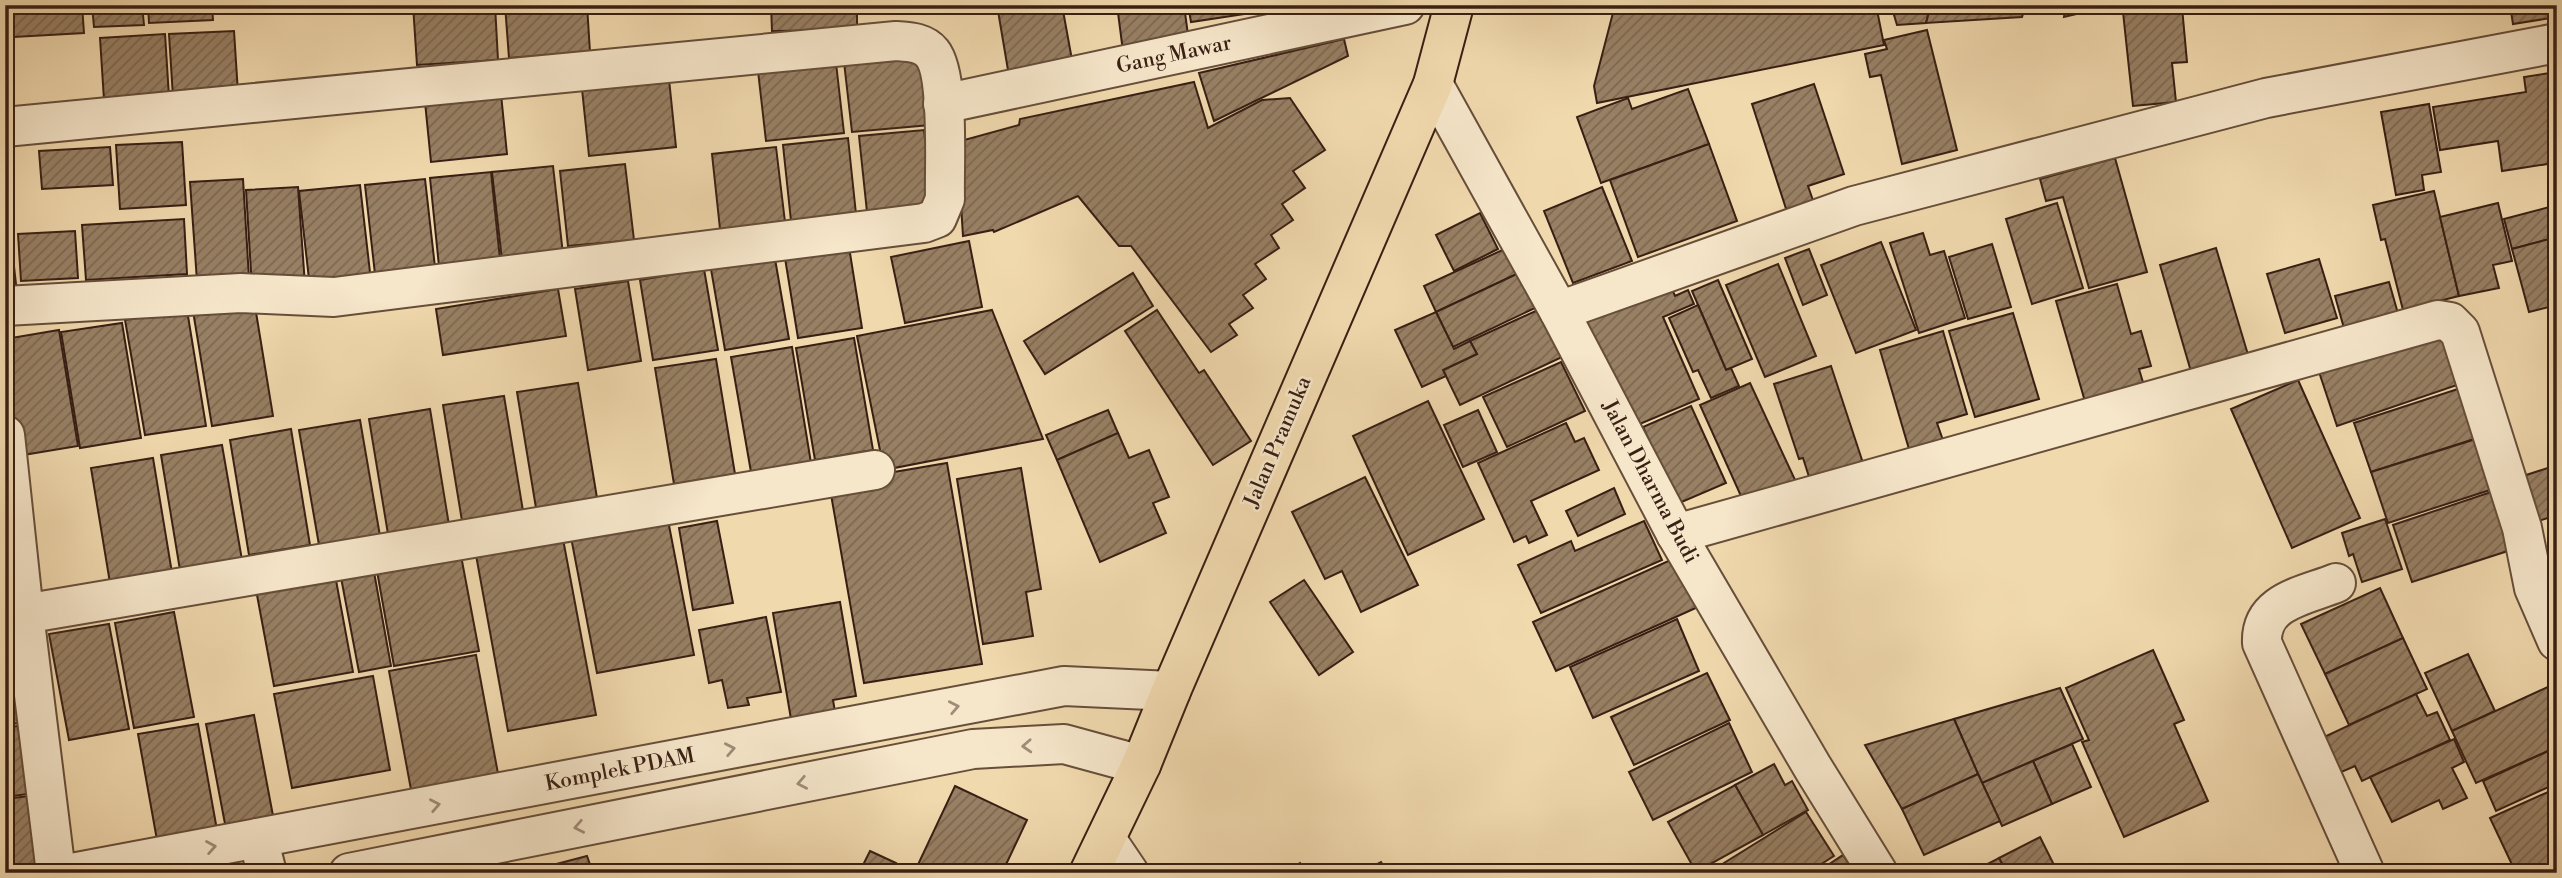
<svg xmlns="http://www.w3.org/2000/svg" width="2562" height="878" font-family="'Libre Bodoni',serif">
	<defs>
		<pattern id="building-hatch" width="6" height="6" patternUnits="userSpaceOnUse" patternTransform="scale(1.75)"><rect width="6" height="6" fill="#988064"/><path d="M-1 1l2-2M0 6l6-6M5 7l2-2" fill="none" stroke="#7d6851"/></pattern>
	</defs>
	<rect width="100%" height="100%" fill="#f1d9ae"/>
	<filter id="stains"><feTurbulence type="fractalNoise" baseFrequency=".00286" numOctaves="4"/><feColorMatrix values="0 0 0 0 .2 0 0 0 0 .09 0 0 0 0 .02 0 0 0 .5 -.17"/></filter>
	<radialGradient id="worn" r=".72"><stop offset=".6" stop-color="#630" stop-opacity="0"/><stop offset="1" stop-color="#630" stop-opacity=".3"/></radialGradient>
	<g fill="url(#building-hatch)" stroke="#381f14" stroke-width="2">
		<polygon points="5,5 10,5 12,37 5,37"/>
		<polygon points="12,5 82,5 84,33 14,37"/>
		<polygon points="92,5 142,5 144,25 94,27"/>
		<polygon points="148,5 212,5 213,20 149,23"/>
		<polygon points="413,5 495,5 498,60 417,65"/>
		<polygon points="505,5 587,5 590,52 509,58"/>
		<polygon points="771,5 857,5 857,30 772,31"/>
		<polygon points="997,5 1062,5 1072,60 1008,70"/>
		<polygon points="1117,5 1184,5 1190,50 1124,59"/>
		<polygon points="1188,5 1244,5 1245,14 1191,22"/>
		<polygon points="1615,5 1703,5 1727,12 1758,5 1876,5 1884,45 1597,103 1594,86"/>
		<polygon points="1891,5 1931,5 1926,23 1897,25"/>
		<polygon points="1931,5 2026,5 2022,17 1926,23"/>
		<polygon points="2066,5 2115,5 2064,17"/>
		<polygon points="2510,5 2557,5 2557,17 2513,24"/>
		<polygon points="2182,7 2187,62 2172,63 2176,102 2133,106 2123,12"/>
		<polygon points="1927,30 1957,150 1902,164 1881,75 1870,77 1865,54 1887,49 1884,40"/>
		<polygon points="234,31 238,93 173,97 169,34"/>
		<polygon points="165,34 169,97 104,100 100,38"/>
		<polygon points="1344,39 1348,56 1214,121 1199,73"/>
		<polygon points="922,54 930,125 852,132 844,62"/>
		<polygon points="836,63 844,133 766,141 758,71"/>
		<polygon points="2557,72 2557,186 2554,163 2502,171 2498,141 2440,150 2433,107 2526,92 2524,77"/>
		<polygon points="669,79 676,147 589,156 582,89"/>
		<polygon points="1194,82 1208,128 1262,100 1290,98 1325,150 1293,171 1305,188 1282,204 1293,220 1271,235 1279,248 1255,264 1266,279 1243,295 1253,308 1229,324 1237,335 1211,352 1131,246 1119,246 1078,196 994,232 993,230 963,236 957,142 1019,125 1020,119"/>
		<polygon points="1814,84 1844,174 1808,186 1816,209 1789,218 1752,104"/>
		<polygon points="1688,89 1709,144 1601,183 1577,117 1628,98 1632,109"/>
		<polygon points="501,94 507,154 431,162 425,102"/>
		<polygon points="2429,104 2441,172 2422,175 2424,190 2396,195 2381,112"/>
		<polygon points="924,130 933,205 867,212 859,136"/>
		<polygon points="848,138 856,214 791,221 783,145"/>
		<polygon points="182,142 186,205 120,209 116,145"/>
		<polygon points="1709,144 1737,221 1638,257 1610,180"/>
		<polygon points="110,147 113,185 42,189 39,151"/>
		<polygon points="776,147 785,222 720,229 712,154"/>
		<polygon points="2115,158 2147,272 2089,288 2063,197 2046,201 2040,179"/>
		<polygon points="625,164 634,240 568,246 560,171"/>
		<polygon points="553,166 564,263 503,269 492,172"/>
		<polygon points="491,172 501,269 440,276 430,178"/>
		<polygon points="243,179 249,278 197,281 190,182"/>
		<polygon points="425,179 436,276 376,283 365,185"/>
		<polygon points="360,185 371,281 310,288 299,191"/>
		<polygon points="298,187 305,285 252,288 246,190"/>
		<polygon points="1602,187 1632,261 1573,283 1544,211"/>
		<polygon points="2434,191 2459,296 2403,310 2385,239 2381,240 2373,205"/>
		<polygon points="2057,203 2083,288 2032,304 2006,219"/>
		<polygon points="2498,203 2512,261 2493,265 2499,288 2459,296 2440,217"/>
		<polygon points="2557,205 2557,237 2512,249 2504,219"/>
		<polygon points="1480,213 1498,249 1454,271 1436,235"/>
		<polygon points="184,219 187,274 86,280 82,225"/>
		<polygon points="9,222 17,293 5,294 5,223"/>
		<polygon points="75,231 78,278 21,281 18,234"/>
		<polygon points="1923,233 1930,255 1944,251 1965,318 1919,333 1890,243"/>
		<polygon points="2557,237 2557,305 2529,312 2512,249"/>
		<polygon points="969,241 982,307 905,323 891,257"/>
		<polygon points="1881,242 1916,330 1856,353 1821,265"/>
		<polygon points="1992,244 2011,307 1968,319 1949,257"/>
		<polygon points="849,247 862,328 798,338 785,258"/>
		<polygon points="1509,247 1521,272 1436,312 1424,286"/>
		<polygon points="2216,248 2249,358 2192,375 2160,265"/>
		<polygon points="1809,249 1827,295 1803,305 1785,258"/>
		<polygon points="775,259 789,339 725,350 711,269"/>
		<polygon points="2319,259 2337,318 2285,333 2267,274"/>
		<polygon points="1778,264 1816,356 1765,377 1726,285"/>
		<polygon points="704,269 718,350 653,360 640,280"/>
		<polygon points="1521,272 1537,307 1453,347 1436,312"/>
		<polygon points="1133,273 1153,306 1045,374 1024,341"/>
		<polygon points="1668,280 1675,296 1688,290 1694,304 1663,317 1699,399 1628,429 1581,317"/>
		<polygon points="1718,280 1752,359 1726,370 1692,291"/>
		<polygon points="628,281 641,361 588,370 575,289"/>
		<polygon points="2389,282 2401,324 2347,339 2335,296"/>
		<polygon points="2117,284 2131,334 2141,331 2151,366 2139,369 2145,389 2086,405 2056,301"/>
		<polygon points="558,289 566,336 443,355 436,309"/>
		<polygon points="254,300 273,416 212,426 193,311"/>
		<polygon points="1698,305 1726,370 1731,368 1739,386 1711,398 1698,370 1693,372 1669,318"/>
		<polygon points="1540,309 1562,357 1460,405 1443,370 1477,354 1470,341"/>
		<polygon points="187,310 206,426 145,435 125,320"/>
		<polygon points="992,310 1043,439 884,470 857,336"/>
		<polygon points="1157,310 1199,373 1204,370 1251,441 1213,465 1125,331"/>
		<polygon points="1436,312 1454,349 1470,341 1477,354 1443,370 1446,376 1422,387 1395,330"/>
		<polygon points="2013,313 2039,399 1975,417 1949,331"/>
		<polygon points="122,323 141,438 80,448 61,332"/>
		<polygon points="2448,329 2466,382 2337,426 2319,372"/>
		<polygon points="59,330 78,446 17,456 5,386 5,339"/>
		<polygon points="1943,331 1967,414 1937,423 1945,446 1911,456 1880,350"/>
		<polygon points="854,338 873,450 815,460 796,348"/>
		<polygon points="792,347 811,463 751,472 731,357"/>
		<polygon points="716,359 735,474 674,484 655,368"/>
		<polygon points="1561,362 1585,411 1507,447 1483,397"/>
		<polygon points="1831,366 1864,466 1811,483 1803,458 1799,459 1774,384"/>
		<polygon points="2298,380 2360,518 2292,548 2231,409"/>
		<polygon points="578,383 597,498 536,508 517,392"/>
		<polygon points="1750,383 1796,482 1745,505 1700,405"/>
		<polygon points="2470,385 2487,435 2371,472 2354,423"/>
		<polygon points="504,396 523,511 462,521 443,405"/>
		<polygon points="1428,401 1484,519 1408,555 1353,436"/>
		<polygon points="1691,406 1726,483 1677,504 1643,427"/>
		<polygon points="430,409 449,525 388,534 369,419"/>
		<polygon points="1108,410 1118,433 1057,460 1046,435"/>
		<polygon points="1478,410 1497,452 1463,467 1444,425"/>
		<polygon points="360,420 380,536 319,545 299,430"/>
		<polygon points="1566,423 1575,442 1584,438 1599,470 1531,501 1547,535 1529,543 1526,536 1514,542 1478,463"/>
		<polygon points="291,429 310,545 249,555 230,440"/>
		<polygon points="1118,433 1129,458 1149,450 1169,497 1153,503 1166,533 1100,562 1057,460"/>
		<polygon points="2476,439 2493,489 2388,523 2371,472"/>
		<polygon points="222,445 242,560 180,570 161,455"/>
		<polygon points="153,458 172,573 110,583 91,468"/>
		<polygon points="947,463 982,664 864,683 829,483"/>
		<polygon points="2557,465 2557,515 2532,523 2517,478"/>
		<polygon points="1021,468 1041,589 1026,592 1033,636 983,644 957,479"/>
		<polygon points="1365,477 1418,585 1361,612 1342,571 1325,579 1292,512"/>
		<polygon points="1614,488 1625,514 1578,536 1566,511"/>
		<polygon points="2497,490 2517,548 2412,582 2393,525"/>
		<polygon points="667,515 694,655 597,673 570,532"/>
		<polygon points="2385,519 2402,569 2362,582 2353,554 2349,556 2342,533"/>
		<polygon points="717,521 733,603 693,610 679,528"/>
		<polygon points="1644,521 1662,560 1541,613 1518,565 1571,541 1575,551"/>
		<polygon points="2557,537 2557,561 2556,561 2549,539"/>
		<polygon points="563,539 596,715 508,731 476,555"/>
		<polygon points="459,545 479,651 394,666 375,560"/>
		<polygon points="1675,558 1698,607 1556,671 1533,622"/>
		<polygon points="372,561 391,666 359,672 339,567"/>
		<polygon points="333,564 353,672 274,686 254,579"/>
		<polygon points="2557,565 2557,613 2542,570"/>
		<polygon points="1304,580 1353,652 1319,675 1270,602"/>
		<polygon points="2380,588 2403,638 2325,674 2301,624"/>
		<polygon points="840,602 856,696 833,700 835,712 791,719 773,613"/>
		<polygon points="174,612 194,717 134,728 115,623"/>
		<polygon points="766,617 781,692 747,698 749,705 728,708 722,680 709,683 699,630"/>
		<polygon points="1677,619 1699,671 1593,718 1570,667"/>
		<polygon points="109,624 129,729 69,740 49,634"/>
		<polygon points="2403,638 2427,689 2349,725 2325,674"/>
		<polygon points="2153,650 2184,720 2174,724 2208,801 2124,837 2082,742 2089,740 2066,688"/>
		<polygon points="2468,654 2495,711 2452,731 2425,673"/>
		<polygon points="9,655 19,723 5,725 5,656"/>
		<polygon points="476,655 499,779 412,795 389,671"/>
		<polygon points="1707,673 1730,720 1634,765 1611,717"/>
		<polygon points="373,676 390,770 292,788 274,694"/>
		<polygon points="2552,685 2557,696 2557,747 2476,783 2452,731"/>
		<polygon points="2060,688 2083,739 1982,783 1954,719"/>
		<polygon points="2416,694 2427,716 2437,712 2450,740 2362,781 2355,766 2339,773 2322,738"/>
		<polygon points="254,715 274,821 226,829 206,724"/>
		<polygon points="1954,719 1978,774 1902,809 1865,745"/>
		<polygon points="1729,723 1752,772 1653,820 1629,772"/>
		<polygon points="198,724 217,830 157,840 138,734"/>
		<polygon points="18,726 28,794 5,797 5,728"/>
		<polygon points="2454,739 2464,762 2452,768 2467,798 2443,809 2439,800 2392,822 2370,777"/>
		<polygon points="2072,744 2091,787 2052,804 2033,761"/>
		<polygon points="2557,747 2557,783 2496,811 2483,781"/>
		<polygon points="2033,761 2052,804 2002,826 1982,783"/>
		<polygon points="1774,764 1785,785 1792,781 1808,810 1763,835 1735,785"/>
		<polygon points="1978,774 2000,821 1924,855 1902,809"/>
		<polygon points="1735,785 1763,835 1696,872 1668,822"/>
		<polygon points="955,786 1027,820 1002,873 914,873"/>
		<polygon points="2557,788 2557,866 2543,873 2516,873 2490,818"/>
		<polygon points="29,796 38,863 5,868 5,799"/>
		<polygon points="1806,812 1834,856 1807,873 1708,873"/>
		<polygon points="2040,837 2058,873 2007,873 1999,858"/>
		<polygon points="870,851 896,863 891,873 859,873"/>
		<polygon points="1843,855 1855,873 1816,873"/>
		<polygon points="587,856 593,873 522,873"/>
		<polygon points="477,858 483,873 445,873"/>
		<polygon points="1999,858 2007,873 1970,873"/>
		<polygon points="1381,862 1387,873 1360,873"/>
		<polygon points="1300,863 1305,873 1281,873"/>
	</g>
	<g fill="none" stroke-linecap="round" stroke-linejoin="round">
		<g stroke="#664e3a" stroke-width="42">
			<g id="street">
				<polyline points="1433,84 1559,311 1676,534 1813,768 1878,873"/>
				<polyline points="943,104 1405,5"/>
				<path d="M5,127L896,41C909,42 923,42 932,53C950,75 944,167 945,199L937,218L924,223L334,297L241,293L5,306"/>
				<polyline points="1559,311 1854,206 2266,98 2557,43"/>
				<polyline points="5,435 24,614 56,873"/>
				<polyline points="1676,534 2438,320 2450,322 2460,332 2522,528 2534,588 2557,641"/>
				<path d="M2336,583C2304,596 2260,601 2262,643L2365,873"/>
				<polyline points="24,614 875,470"/>
				<polyline points="258,838 267,873"/>
				<polyline points="1106,839 1129,873"/>
				<polyline points="72,873 1064,686 1171,691"/>
				<polyline points="349,873 973,749 1064,744 1141,765"/>
			</g>
		</g>
		<g stroke="#381f14" stroke-width="42">
			<polyline id="primary" points="1089,873 1141,765 1171,691 1433,84 1454,5"/>
		</g>
		<use href="#street" stroke="#f6e6ca" stroke-width="38"/>
		<use href="#primary" stroke="#f1d9ae" stroke-width="38"/>
	</g>
	<defs><path id="oneway-chevron" d="M-2-3.5L2.5 0L-2 3.5" fill="none" stroke-width="1.6" stroke-linecap="round" stroke-linejoin="round" transform="scale(1.75)"/></defs>
	<g stroke="#a08c78">
		<use href="#oneway-chevron" transform="translate(954 707) rotate(-11)"/>
		<use href="#oneway-chevron" transform="translate(1027 746) rotate(177)"/>
		<use href="#oneway-chevron" transform="translate(730 749) rotate(-11)"/>
		<use href="#oneway-chevron" transform="translate(802 783) rotate(169)"/>
		<use href="#oneway-chevron" transform="translate(435 805) rotate(-11)"/>
		<use href="#oneway-chevron" transform="translate(579 827) rotate(169)"/>
		<use href="#oneway-chevron" transform="translate(211 847) rotate(-10)"/>
	</g>
	<g text-anchor="middle" dominant-baseline="central" stroke-width="5" stroke-linejoin="round" paint-order="stroke">
		<g font-size="21" fill="#381f14" stroke="#f6e6ca">
			<text transform="translate(1174 55) rotate(-12)">Gang Mawar</text>
			<text transform="translate(1278 442) rotate(-67)">Jalan Pramuka</text>
			<text transform="translate(1650 482) rotate(62)">Jalan Dharma Budi</text>
			<text transform="translate(620 770) rotate(-11)">Komplek PDAM</text>
		</g>
	</g>
	<rect width="2562" height="878" fill="none" stroke="#f1d9ae" stroke-width="28"/>
	<rect x="7" y="7" width="2548" height="864" fill="none" stroke="#381f14" stroke-width="3.5"/>
	<rect x="14" y="14" width="2534" height="850" fill="none" stroke="#381f14" stroke-width="2"/>
	<rect width="100%" height="100%" filter="url(#stains)"/>
	<rect width="100%" height="100%" fill="url(#worn)"/>
</svg>
